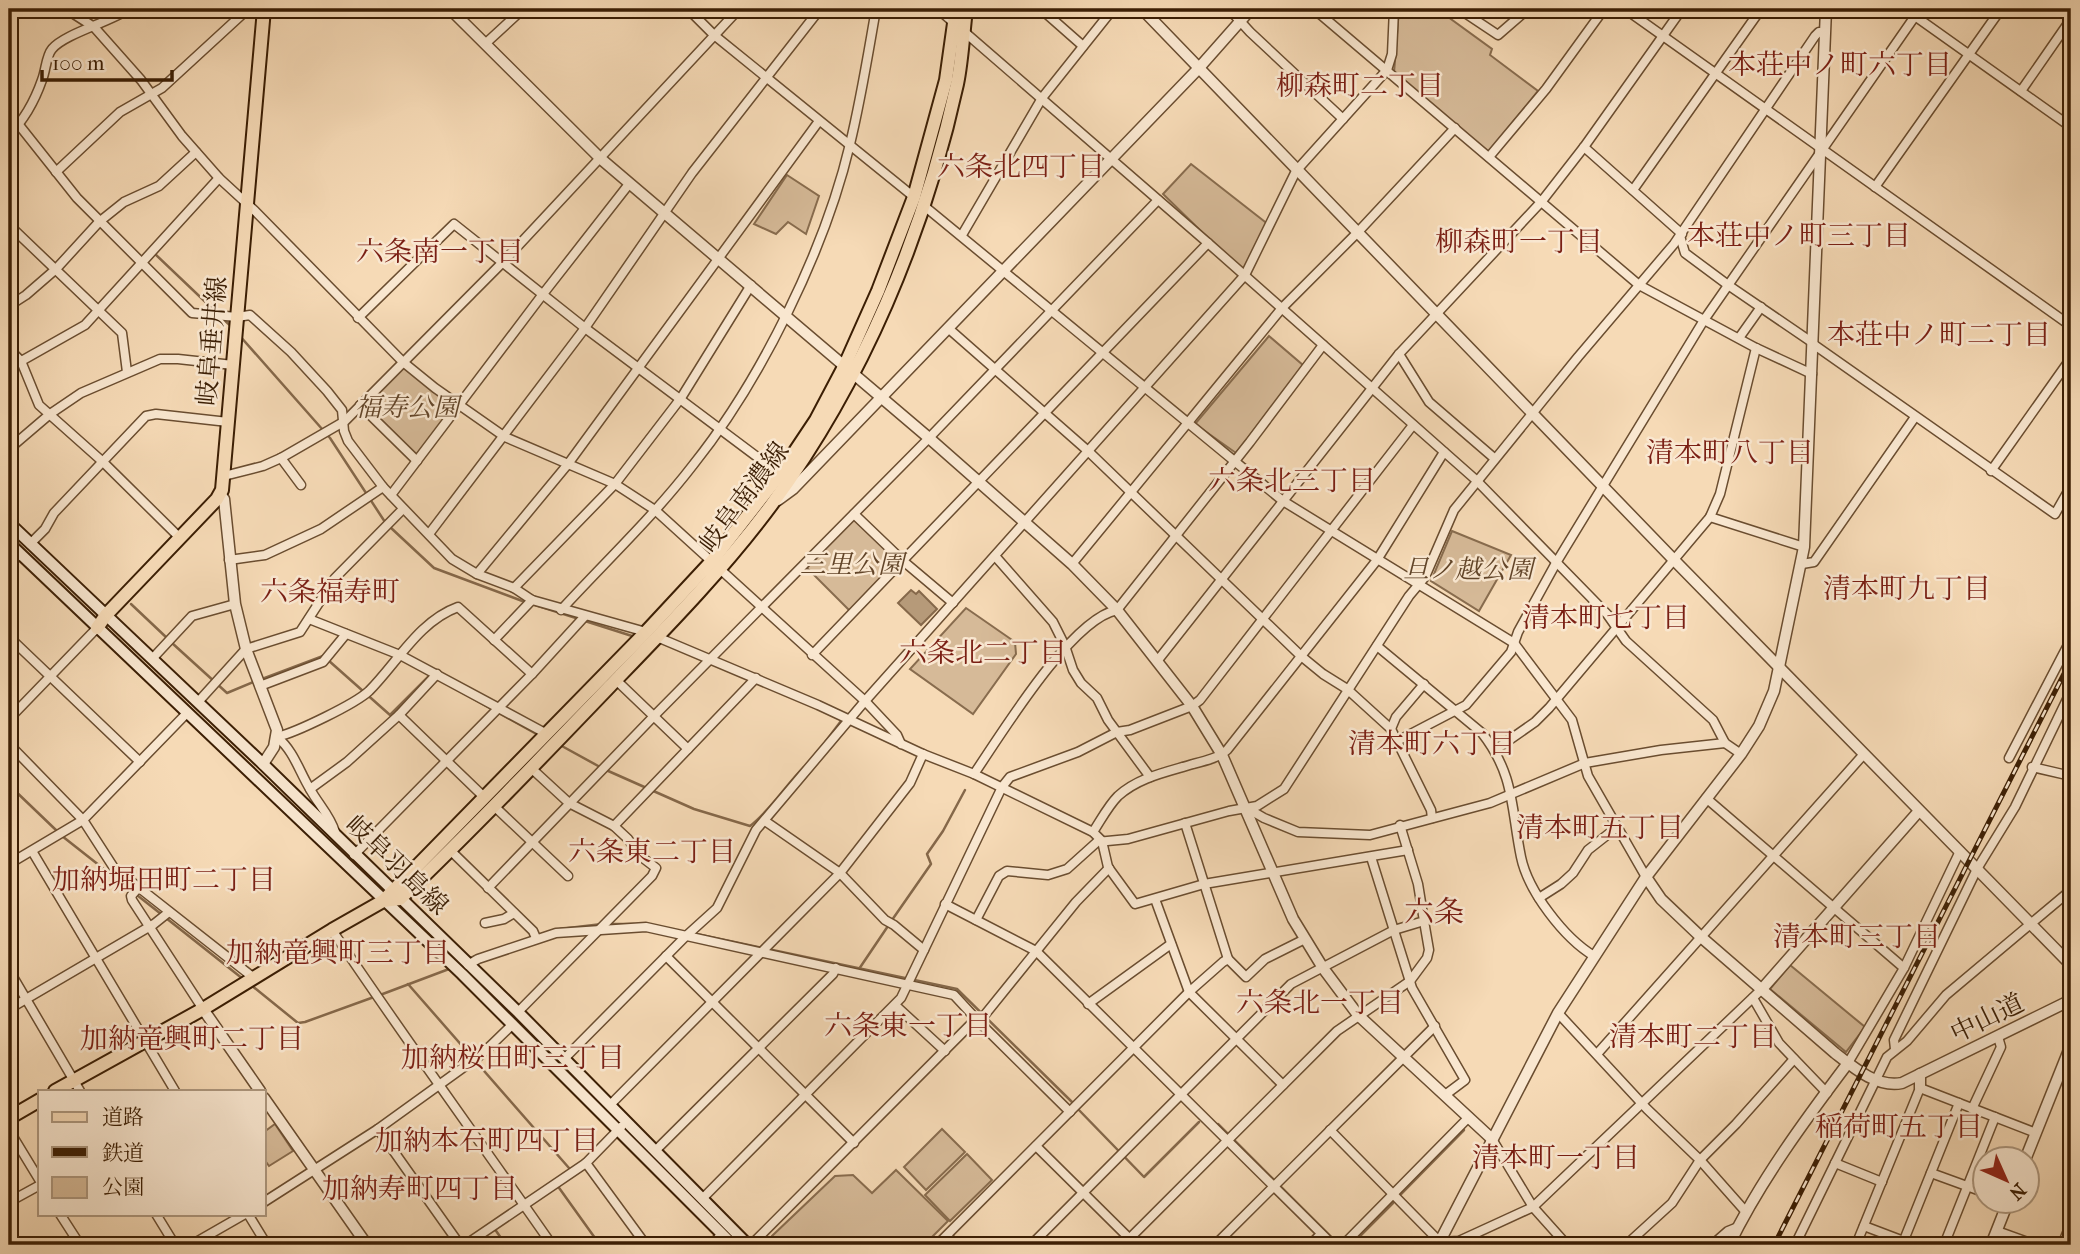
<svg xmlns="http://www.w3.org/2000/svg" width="2080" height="1254" font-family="'IM FELL French Canon','Noto Serif JP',serif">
	<rect width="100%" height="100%" fill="#f6dab6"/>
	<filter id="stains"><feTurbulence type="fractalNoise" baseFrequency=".00286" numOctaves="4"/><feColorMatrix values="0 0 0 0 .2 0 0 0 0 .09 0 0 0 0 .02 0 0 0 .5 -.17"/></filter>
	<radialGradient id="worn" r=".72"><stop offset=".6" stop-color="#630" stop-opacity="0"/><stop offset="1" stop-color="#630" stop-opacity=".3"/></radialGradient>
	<g fill="#d6ba98" stroke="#886c4e" stroke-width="2">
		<polygon points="1399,9 1437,9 1492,49 1490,55 1538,91 1488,153 1394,73"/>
		<polygon points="1191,164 1269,225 1244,273 1163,194"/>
		<polygon points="787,175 819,196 806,234 788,222 776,234 754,224"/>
		<polygon points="1269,336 1304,366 1236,453 1195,424"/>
		<polygon points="403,364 455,405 416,459 362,405"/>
		<polygon points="854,514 902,560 852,613 804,565"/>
		<polygon points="1452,531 1511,555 1479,611 1431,581"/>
		<polygon points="966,608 1015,642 1016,654 973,714 910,669"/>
		<polygon points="1790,965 1865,1027 1846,1052 1770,989"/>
		<polygon points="275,1124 293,1151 269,1166 264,1159 264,1132"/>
		<polygon points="942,1129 965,1152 926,1190 904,1167"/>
		<polygon points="967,1154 992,1180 950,1221 925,1195"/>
		<polygon points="896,1170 948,1221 924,1245 773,1245 772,1236 835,1176 853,1175 872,1193"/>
	</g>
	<polygon fill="#b69a79" stroke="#85684a" stroke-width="2" points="911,590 916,594 919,591 937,609 921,625 898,603"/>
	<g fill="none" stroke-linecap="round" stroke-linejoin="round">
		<g stroke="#85684a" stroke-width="2.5">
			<polyline points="154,253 217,313"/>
			<polyline points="222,318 232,327"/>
			<polyline points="239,335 330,438 385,522"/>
			<polyline points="390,527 434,568 525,602"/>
			<polyline points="131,604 167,638"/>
			<polyline points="532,604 579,619"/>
			<polyline points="585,621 632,636"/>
			<polyline points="172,643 227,693 256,681"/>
			<polyline points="328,660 390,715 430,675"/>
			<polyline points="262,679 323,656"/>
			<polyline points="454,688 540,736"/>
			<polyline points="826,741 841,721"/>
			<polyline points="560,745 600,767"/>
			<path d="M606,770L694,809L750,826C769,812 786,785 804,767"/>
			<polyline points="9,785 57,831"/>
			<polyline points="62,836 161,914"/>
			<polyline points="166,918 243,979"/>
			<polyline points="892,920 931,864 927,854 943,831 965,790"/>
			<polyline points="609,924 634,924"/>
			<polyline points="560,929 602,924"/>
			<polyline points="692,933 957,989 1073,1103"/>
			<polyline points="467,959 554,930"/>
			<polyline points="859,969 888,926"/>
			<polyline points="408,984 569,1168"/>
			<polyline points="251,985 298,1023 305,1022 374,997"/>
			<polyline points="380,995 449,969"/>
			<polyline points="1076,1107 1144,1177 1199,1122"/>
			<polyline points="1218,1124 1227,1133"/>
			<polyline points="1235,1141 1274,1180"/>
			<polyline points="557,1185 600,1245"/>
			<polyline points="1281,1187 1335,1241 1338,1241"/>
			<polyline points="1401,1194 1464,1130"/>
			<polyline points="494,1228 506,1245"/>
			<polyline points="1351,1243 1353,1243 1393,1203"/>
		</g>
		<g stroke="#6a4d30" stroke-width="11">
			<g id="minor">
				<polyline points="66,9 94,27 141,80 182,136 219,178 255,211 403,362 435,388 505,437 615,484 655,510 865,701 897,735 901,744"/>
				<polyline points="688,9 714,35 914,197"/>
				<polyline points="938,9 1208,243 1476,480 1607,614 1626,641 1713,720 1725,743 1741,754"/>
				<polyline points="1041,9 1083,46"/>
				<polyline points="1229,9 1250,32 1343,119"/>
				<polyline points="1314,9 1639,285 1756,348 1812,374"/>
				<polyline points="1459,9 1498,35 1528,9"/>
				<polyline points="1625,9 2071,326"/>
				<polyline points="1905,9 2071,127"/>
				<polyline points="485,44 523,9"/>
				<polyline points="2021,91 2071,19"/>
				<polyline points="19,125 77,198 192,313 237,317 250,315 291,352 327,391 342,410 344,431 348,441 383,487 452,559 477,574 514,588 532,600 646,632"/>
				<path d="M9,135C24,120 35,100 42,80C46,70 46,56 52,49C64,34 110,22 129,9"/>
				<polyline points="1584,147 1682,234"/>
				<polyline points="1489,157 1546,89 1604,9"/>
				<polyline points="56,172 120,112 162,88 248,9"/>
				<polyline points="1875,187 2001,9"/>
				<polyline points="1633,190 1761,9"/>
				<polyline points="923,205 1283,501 1514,643 1572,720 1588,776 1646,877"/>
				<polyline points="9,225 122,333 127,372"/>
				<polyline points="962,235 1042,98 1113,9"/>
				<polyline points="1680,236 1685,253 1728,285 1813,343"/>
				<polyline points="9,306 26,295 56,269 99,222 124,202 159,186 196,152"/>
				<polyline points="358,318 454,224 585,328 780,474"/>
				<polyline points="948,328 1088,451 1301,656 1323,674 1347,689 1391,729 1431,810 1432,818"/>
				<polyline points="1739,338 1761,307"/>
				<polyline points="1813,344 2055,514 2071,486"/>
				<polyline points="9,349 21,361 39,405 103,462 180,538"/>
				<polyline points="1399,354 1429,402 1494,458"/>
				<polyline points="9,368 85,325 219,178"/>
				<polyline points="360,405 417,461"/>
				<polyline points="9,449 50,414 81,393 160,359 178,359 233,365"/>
				<polyline points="281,458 301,485"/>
				<polyline points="1991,471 2071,358"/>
				<polyline points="224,476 263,466 281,458 345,421 502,263 739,9"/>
				<polyline points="391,495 543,294 629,184"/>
				<polyline points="854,514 902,560 953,603"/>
				<polyline points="1710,517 1804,547"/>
				<polyline points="429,534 585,328 692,173 820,9"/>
				<polyline points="30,544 45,529 54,513 146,416 156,414 228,422"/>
				<polyline points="995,556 1053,622 1065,646 1073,670 1081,683 1097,698 1108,720 1150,777"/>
				<polyline points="229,560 265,555 321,529 383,487"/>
				<polyline points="9,564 20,554"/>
				<polyline points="1072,564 1282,308 1358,232 1455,128"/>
				<polyline points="1802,564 1814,562 1915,417"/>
				<polyline points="477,574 568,464 819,121"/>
				<polyline points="514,588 615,484 681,398 751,285"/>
				<path d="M561,610C605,562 653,517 693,465C761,380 825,250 850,144C861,99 868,54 876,9"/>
				<polyline points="309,619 400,655 547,734"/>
				<polyline points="9,637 140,762"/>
				<polyline points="657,637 818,705 923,754 974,774 1093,832 1102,841 1108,867 1135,904 1204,884 1408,850"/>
				<polyline points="494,640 532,600"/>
				<path d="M1377,646L1482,733C1515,775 1511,809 1521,857C1528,891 1564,938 1594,956"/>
				<polyline points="812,655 1208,243"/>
				<polyline points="152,659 192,616 235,604"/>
				<polyline points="1158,660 1399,354 1542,201 1584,147 1682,9"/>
				<polyline points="616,680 688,749"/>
				<polyline points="260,686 323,662 346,634"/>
				<polyline points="198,702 246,649 300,632 335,578 403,509"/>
				<polyline points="399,715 484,797"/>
				<polyline points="9,719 97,628"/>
				<polyline points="1391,729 1396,717 1424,684"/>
				<path d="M277,737C297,732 355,704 369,691C397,663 419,621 458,607L532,674"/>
				<path d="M277,737C294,751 299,771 310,789C318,804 330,815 335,832"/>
				<polyline points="1399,740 1466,705 1511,652 1518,632 1556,563 1704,320 1920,9"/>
				<polyline points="9,744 83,820 114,868 254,978"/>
				<polyline points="1495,750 1535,722 1549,708 1710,517 1720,494 1756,348"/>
				<polyline points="2009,758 2071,639"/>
				<polyline points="2032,767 2071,776"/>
				<path d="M974,774C1002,733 1071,619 1117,610L1250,442L1323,345"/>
				<polyline points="310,789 347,762 399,715 437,674"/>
				<polyline points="1706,798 1904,968"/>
				<polyline points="494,806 568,876"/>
				<polyline points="1245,807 1264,818 1298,832 1370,835 1490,803 1585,763 1661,750 1725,743"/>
				<polyline points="765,821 840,873 885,920 894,925 924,950"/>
				<polyline points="1185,823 1228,959"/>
				<polyline points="614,826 756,678"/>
				<path d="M1093,832C1101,820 1108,806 1118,796C1139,777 1167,772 1193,764C1205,761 1218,758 1227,750L1377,560L1444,452"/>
				<polyline points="450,850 533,931 536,938"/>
				<polyline points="32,851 175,1091"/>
				<polyline points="354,855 532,674 585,616"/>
				<polyline points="1371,857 1412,988 1465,1080 1445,1095"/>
				<polyline points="9,864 83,820 187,713"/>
				<polyline points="138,888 131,896 132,900 203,1009"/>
				<polyline points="488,888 654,716 929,438 1158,200"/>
				<polyline points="1539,898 1561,884 1573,873 1588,850 1616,828"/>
				<polyline points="1155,899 1189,992 1283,1085"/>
				<polyline points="945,904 1036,951 1333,1245"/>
				<polyline points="976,920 999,876 1007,871 1048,875 1067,869 1097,842 1128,839 1229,811 1257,806 1284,789 1409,596 1425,577 1454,510 1578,357 1674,244 1815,36 1819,32 1825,32"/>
				<polyline points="485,923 504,919 514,913"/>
				<path d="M332,930C403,1036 479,1140 552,1245"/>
				<polyline points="666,956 854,1143"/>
				<polyline points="468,965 478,959 556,933 646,927 954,995 979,1022 1076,902 1109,868"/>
				<polyline points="9,970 80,1091"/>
				<polyline points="1753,998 1779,1043 1827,1093"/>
				<polyline points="1088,1004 1171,944"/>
				<polyline points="895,1005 945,1051"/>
				<polyline points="9,1009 154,924 169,912"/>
				<polyline points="518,1012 652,876 656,868 639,855 628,839 614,826 569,803 531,768"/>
				<polyline points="1558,1013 1647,1109 1700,1160 1746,1212"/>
				<polyline points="1895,1049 1894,1040 1977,869 2015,807 2071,691"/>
				<polyline points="1597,1054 1864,754"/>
				<polyline points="564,1059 685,937 717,908 756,830 865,701 1245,275 1296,171 1387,70 1392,54 1394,9"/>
				<polyline points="1848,1063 1904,968 1960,851"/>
				<polyline points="610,1105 840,873 910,783 923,754"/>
				<polyline points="1972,1109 2001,1047 1998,1037"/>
				<polyline points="378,1129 460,1245"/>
				<polyline points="9,1130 40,1181"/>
				<polyline points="1330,1130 1440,1242 1459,1241 1533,1207 1762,989"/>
				<polyline points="1492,1139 1533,1207 1567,1245"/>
				<polyline points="1036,1146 1136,1245"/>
				<polyline points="655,1151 833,974 836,968"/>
				<polyline points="586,1163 646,1245"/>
				<polyline points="1835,1163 1882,1182"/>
				<polyline points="1931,1173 1986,1193"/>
				<polyline points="703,1198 901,998 1002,787 1010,777 1078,752 1117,732 1130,730 1192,706 1200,700 1413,425"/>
				<polyline points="9,1202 40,1185"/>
				<polyline points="264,1202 378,1129 482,1054 513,1024"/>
				<polyline points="60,1214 80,1245"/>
				<polyline points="156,1214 175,1245"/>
				<polyline points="248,1214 267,1245"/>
				<polyline points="1864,1226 1914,1245"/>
				<polyline points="1997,1231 2036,1245"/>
				<polyline points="947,1236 956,1245"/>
				<polyline points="191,1245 245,1214"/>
				<polyline points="465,1245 586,1163 621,1127"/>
				<polyline points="711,1245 722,1234"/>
				<polyline points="751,1245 971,1024 979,1022 1070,1112"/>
				<polyline points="937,1245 1189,992 1223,962 1228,959 1246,977 1265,959 1305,939"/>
				<polyline points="1031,1245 1291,984 1394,930 1424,921 1418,884 1400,825"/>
				<polyline points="1123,1245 1337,1031 1410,981 1427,958 1429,950 1424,921"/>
				<polyline points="1215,1245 1435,1026"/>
				<polyline points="1310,1245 1321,1234"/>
				<polyline points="1343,1245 1469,1117"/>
				<polyline points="1626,1245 1672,1203 1700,1160 1736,1124 1794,1059"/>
				<polyline points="1712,1245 1728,1231 1738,1227"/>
				<polyline points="1795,1245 1887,1057 1907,1041 1946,995 2071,890"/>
				<polyline points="1856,1245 1920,1088 2036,1133"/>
				<polyline points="1902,1245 1959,1103"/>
				<polyline points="1944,1245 1995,1117"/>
				<polyline points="2062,1245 2071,1223"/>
			</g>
		</g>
		<g stroke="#6a4d30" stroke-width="13">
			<g id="tertiary">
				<polyline points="450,9 601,159 929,438 1072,564 1117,610 1192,706 1222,755 1293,919 1323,968 1358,1015 1492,1139"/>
				<polyline points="1142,9 1674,560 2071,965"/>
				<polyline points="220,494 224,499 235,604 246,649 277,730 274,747 263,764"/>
				<polyline points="778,500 793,489 1198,69 1251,9"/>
				<path d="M1646,877L1661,899L1701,937L1835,1053C1854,1068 1877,1088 1902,1083L2071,1000"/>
				<polyline points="1762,989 1919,811"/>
				<polyline points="203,1009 260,1091"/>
				<polyline points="1920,1074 1920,1088"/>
				<polyline points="264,1098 367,1245"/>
				<polyline points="2025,1160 2071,1045"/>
				<polyline points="1438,1245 1558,1013 1646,877 1741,754 1759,726 1774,691 1804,547 1826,9"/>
				<path d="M1729,1245C1760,1181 1805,1120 1848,1063"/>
				<polyline points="1991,1245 2008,1202"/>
			</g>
		</g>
		<g stroke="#3b1e04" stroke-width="14">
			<g id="secondary">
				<polyline points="9,523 263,764 518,1012 748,1245"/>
				<polyline points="9,543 462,974 733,1245"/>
			</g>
		</g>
		<g stroke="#3b1e04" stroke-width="16">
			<g id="primary">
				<polyline points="97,628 106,615 217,499 222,490 264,9"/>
				<path d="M383,901L400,899C472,830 541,758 610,686C666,628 724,569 772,504C863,380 924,234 957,84C962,60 963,34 966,9"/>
				<polyline points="55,1091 203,1009 332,930 383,901 646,632 712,561 780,474 816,420 845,365 878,291 914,197 946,80 956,9"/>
				<polyline points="9,1118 40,1100"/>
			</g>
		</g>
		<use href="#minor" stroke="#f9e7d0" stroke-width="8"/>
		<use href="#tertiary" stroke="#f9e7d0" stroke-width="10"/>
		<use href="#secondary" stroke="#f9e7d0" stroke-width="10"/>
		<use href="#primary" stroke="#f6dab6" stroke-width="12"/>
		<g stroke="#3b1e04" stroke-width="5">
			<polyline id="rail" points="1774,1245 2071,660"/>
		</g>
		<use href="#rail" stroke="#f9e7d0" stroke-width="2.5" stroke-dasharray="8" stroke-linecap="butt"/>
	</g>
	<g text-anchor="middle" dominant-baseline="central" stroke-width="5" stroke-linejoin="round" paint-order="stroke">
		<g font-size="26" fill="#3b1e04" stroke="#f9e7d0">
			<text transform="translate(212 341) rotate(-85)">岐阜垂井線</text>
			<text transform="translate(744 497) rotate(-53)">岐阜南濃線</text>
			<text transform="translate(397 865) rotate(44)">岐阜羽島線</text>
			<text transform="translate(1987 1018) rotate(-26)">中山道</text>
		</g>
		<g font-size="26" font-style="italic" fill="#624529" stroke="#f9e7d0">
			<text x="407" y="407">福寿公園</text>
			<text x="852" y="564">三里公園</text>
			<text x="1468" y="569">旦ノ越公園</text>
		</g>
		<g font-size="28" fill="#7a1f14" stroke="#f9e7d0">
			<text x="1840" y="64">本荘中ノ町六丁目</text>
			<text x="1360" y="85">柳森町二丁目</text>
			<text x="1021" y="166">六条北四丁目</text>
			<text x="1799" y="235">本荘中ノ町三丁目</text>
			<text x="1519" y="241">柳森町一丁目</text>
			<text x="440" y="251">六条南一丁目</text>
			<text x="1939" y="334">本荘中ノ町二丁目</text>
			<text x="1730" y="452">清本町八丁目</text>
			<text x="1292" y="480">六条北三丁目</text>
			<text x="1907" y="588">清本町九丁目</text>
			<text x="330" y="591">六条福寿町</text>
			<text x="1606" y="617">清本町七丁目</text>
			<text x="983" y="652">六条北二丁目</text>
			<text x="1432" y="743">清本町六丁目</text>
			<text x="1600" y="827">清本町五丁目</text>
			<text x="652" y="851">六条東二丁目</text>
			<text x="164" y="879">加納堀田町二丁目</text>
			<text x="1857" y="936">清本町三丁目</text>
			<text x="338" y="952">加納竜興町三丁目</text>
			<text x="1320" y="1002">六条北一丁目</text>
			<text x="908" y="1025">六条東一丁目</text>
			<text x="1693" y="1036">清本町二丁目</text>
			<text x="192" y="1038">加納竜興町二丁目</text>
			<text x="513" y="1057">加納桜田町三丁目</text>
			<text x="1899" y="1126">稲荷町五丁目</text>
			<text x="487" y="1140">加納本石町四丁目</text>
			<text x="1556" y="1157">清本町一丁目</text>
			<text x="420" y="1188">加納寿町四丁目</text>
		</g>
		<g font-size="30" fill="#7a1f14" stroke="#f9e7d0">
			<text x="1434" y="912">六条</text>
		</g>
	</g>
	<rect width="2080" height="1254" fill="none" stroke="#f6dab6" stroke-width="35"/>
	<rect x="10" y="10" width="2059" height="1233" fill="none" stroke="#3b1e04" stroke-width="3.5"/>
	<rect x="18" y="18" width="2045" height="1219" fill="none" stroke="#3b1e04" stroke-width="2"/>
	<rect x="38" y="1090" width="228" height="126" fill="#f9e7d0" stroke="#ad977e" stroke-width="2"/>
	<rect x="52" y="1112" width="35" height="10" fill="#f6dab6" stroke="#ad977e" stroke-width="2"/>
	<text x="102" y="1124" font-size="21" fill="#3b1e04">道路</text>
	<rect x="52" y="1147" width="35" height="10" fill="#3b1e04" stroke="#ad977e" stroke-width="2"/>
	<text x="102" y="1160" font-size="21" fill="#3b1e04">鉄道</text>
	<rect x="52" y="1177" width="35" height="21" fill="#d6ba98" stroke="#ad977e" stroke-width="2"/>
	<text x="102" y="1194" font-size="21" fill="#3b1e04">公園</text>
	<g transform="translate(2006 1180) rotate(135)"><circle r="33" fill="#f9e7d0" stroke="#ad977e" stroke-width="2"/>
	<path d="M0-5L12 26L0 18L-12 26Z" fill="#8f2418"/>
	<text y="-10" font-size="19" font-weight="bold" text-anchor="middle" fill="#3b1e04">N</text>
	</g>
	<path d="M42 70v10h130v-10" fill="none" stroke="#3b1e04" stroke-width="3.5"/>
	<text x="52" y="70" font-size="21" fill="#3b1e04" stroke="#f9e7d0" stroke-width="5" paint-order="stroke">100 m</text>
	<rect width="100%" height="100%" filter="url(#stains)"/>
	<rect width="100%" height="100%" fill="url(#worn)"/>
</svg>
